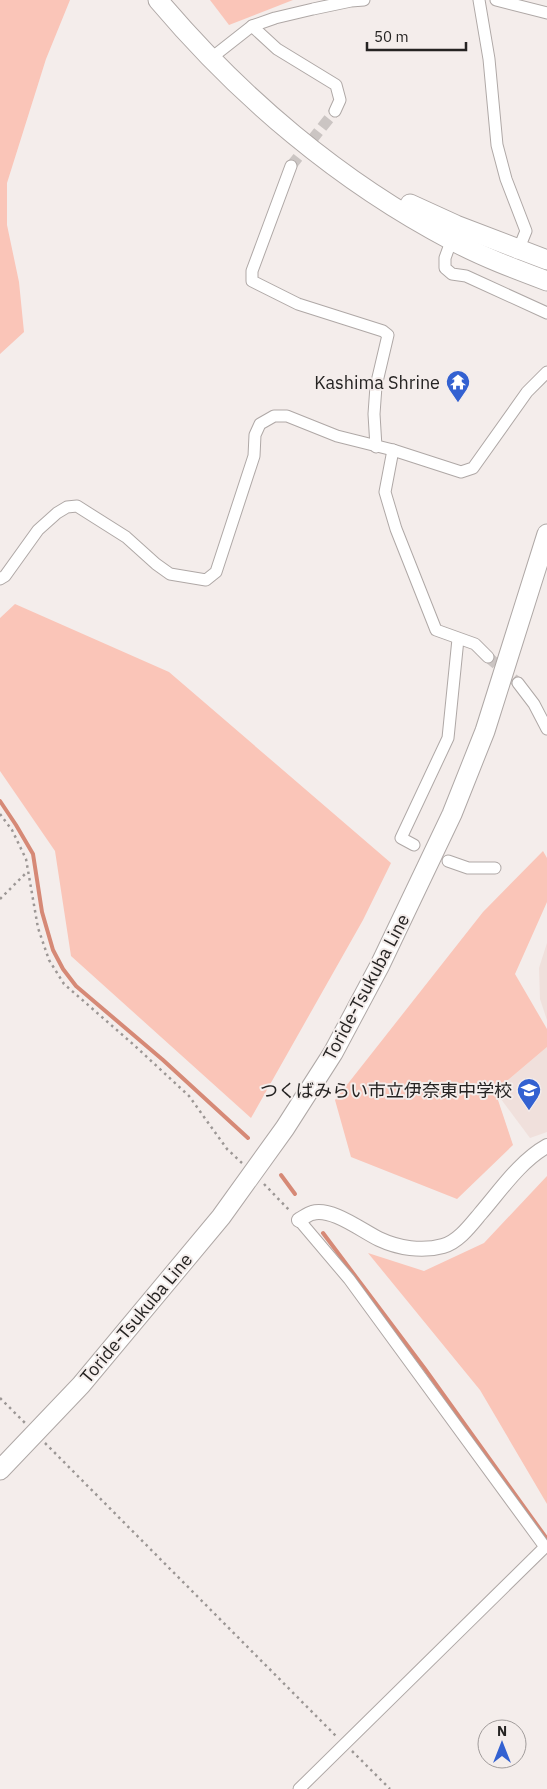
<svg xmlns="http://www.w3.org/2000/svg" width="547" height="1789" font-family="'IBM Plex Sans','Noto Sans JP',sans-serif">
	<rect width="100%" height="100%" fill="#f4edeb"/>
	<g fill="#f0e0dc">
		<polygon points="547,943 547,1020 540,999 539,968"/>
		<polygon points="547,1047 547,1132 530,1138 495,1091"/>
	</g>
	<g fill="#fac5b8">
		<polygon points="0,0 70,0 46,59 7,183 7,225 19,282 24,332 0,354"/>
		<polygon points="210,0 293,0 229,25"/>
		<polygon points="15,604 169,672 391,863 363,920 251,1118 71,956 55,851 0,771 0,618"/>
		<polygon points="543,851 547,858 547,902 515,974 547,1029 547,1047 495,1091 513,1145 457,1199 351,1157 335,1100 483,912"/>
		<polygon points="547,1176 547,1504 480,1390 368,1253 424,1271 484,1243"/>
	</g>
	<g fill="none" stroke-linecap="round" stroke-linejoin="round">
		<g stroke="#d68976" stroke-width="4">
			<polyline points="0,801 16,825 33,854 42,912 53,950 63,969 76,986 163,1060 248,1138"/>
			<polyline points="281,1175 295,1194"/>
			<polyline points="323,1233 425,1369 547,1539"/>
		</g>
		<g stroke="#cbc5c3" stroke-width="11" stroke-dasharray="11 5.5" stroke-linecap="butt">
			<polyline points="291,166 335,111"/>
			<polyline points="488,657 518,683"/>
		</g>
		<g stroke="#afa8a6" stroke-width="13">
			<g id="minor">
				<polyline points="479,0 489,59 497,145 506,179 526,231 517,253"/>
				<polyline points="496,0 547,13"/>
				<polyline points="252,26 277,49 336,85 340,100 335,111"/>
				<polyline points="210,59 252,26 275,18 313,9 351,1 364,0"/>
				<polyline points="291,166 252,271 252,281 298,304 383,331 388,335 376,386 374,414 376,447"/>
				<polyline points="453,236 445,258 445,268 452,274 466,276 547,313"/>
				<polyline points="393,450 385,492 396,529 436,630 475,644 488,657"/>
				<polyline points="0,579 5,576 38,530 57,513 67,507 77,506 126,537 156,564 170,574 206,580 216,572 254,456 255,435 260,424 274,416 287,416 337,436 393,450 461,472 473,468 527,392 547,372"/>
				<polyline points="518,683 534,704 547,729"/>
				<polyline points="414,845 401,838 448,738 458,639"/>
				<polyline points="448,861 468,868 495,868"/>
				<polyline points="299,1220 349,1279 545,1547 299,1789"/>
			</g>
		</g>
		<g stroke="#afa8a6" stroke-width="16">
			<path id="tertiary" d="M299,1220C303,1218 308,1214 312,1213C332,1207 362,1231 379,1239C398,1248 422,1252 443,1246C458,1242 470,1226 480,1214C500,1191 520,1161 547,1146"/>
		</g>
		<g stroke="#afa8a6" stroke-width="21">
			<g id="primary">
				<path d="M158,0C240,97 340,182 453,241C483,257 515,269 547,281"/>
				<polyline points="410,204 456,225 547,260"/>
				<polyline points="0,1470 81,1385 221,1217 285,1128 333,1053 380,965 452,814 485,731 547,534"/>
			</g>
		</g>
		<g stroke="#9c9795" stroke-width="2.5" stroke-dasharray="2.5 4" stroke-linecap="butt">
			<polyline points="0,814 12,830 26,859 38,928 49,960 64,984 134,1045 189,1096 227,1149 242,1163"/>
			<polyline points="0,899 27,872"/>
			<polyline points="264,1184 290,1211"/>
			<polyline points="0,1398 25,1423"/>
			<polyline points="45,1443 337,1737"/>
			<polyline points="352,1751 390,1789"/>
		</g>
		<use href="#minor" stroke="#fff" stroke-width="11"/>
		<use href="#tertiary" stroke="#fff" stroke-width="14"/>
		<use href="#primary" stroke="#fff" stroke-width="19"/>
	</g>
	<defs>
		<g id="temple-pin" transform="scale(1.25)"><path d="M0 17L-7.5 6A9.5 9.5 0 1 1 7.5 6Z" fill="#3361d1" stroke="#f4edeb"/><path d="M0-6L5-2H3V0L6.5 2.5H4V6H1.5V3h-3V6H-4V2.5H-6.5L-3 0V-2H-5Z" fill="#fff"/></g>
		<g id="school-pin" transform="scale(1.25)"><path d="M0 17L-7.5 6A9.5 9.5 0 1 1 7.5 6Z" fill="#3361d1" stroke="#f4edeb"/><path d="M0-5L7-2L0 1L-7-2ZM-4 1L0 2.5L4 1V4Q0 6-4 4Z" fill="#fff"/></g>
	</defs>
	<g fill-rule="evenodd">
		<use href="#temple-pin" x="458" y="382"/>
		<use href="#school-pin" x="529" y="1090"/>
	</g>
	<g text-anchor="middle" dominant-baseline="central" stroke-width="4" stroke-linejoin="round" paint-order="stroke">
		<g font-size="18" fill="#252322" stroke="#f4edeb" text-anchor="end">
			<text x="440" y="382">Kashima Shrine</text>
			<text x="512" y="1090">つくばみらい市立伊奈東中学校</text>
		</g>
		<g font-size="18" fill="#252322" stroke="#f4edeb">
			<text transform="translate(366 987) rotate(-62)">Toride-Tsukuba Line</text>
			<text transform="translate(136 1318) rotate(-50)">Toride-Tsukuba Line</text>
		</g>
	</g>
	<g transform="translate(502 1744)"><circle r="24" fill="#f4edeb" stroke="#a19c9b"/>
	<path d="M0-4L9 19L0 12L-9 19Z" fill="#3361d1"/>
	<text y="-8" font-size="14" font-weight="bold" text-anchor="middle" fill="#252322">N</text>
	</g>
	<path d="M367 42v8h99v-8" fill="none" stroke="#252322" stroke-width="2.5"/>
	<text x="374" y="42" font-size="15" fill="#252322" stroke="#f4edeb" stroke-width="4" paint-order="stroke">50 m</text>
</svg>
